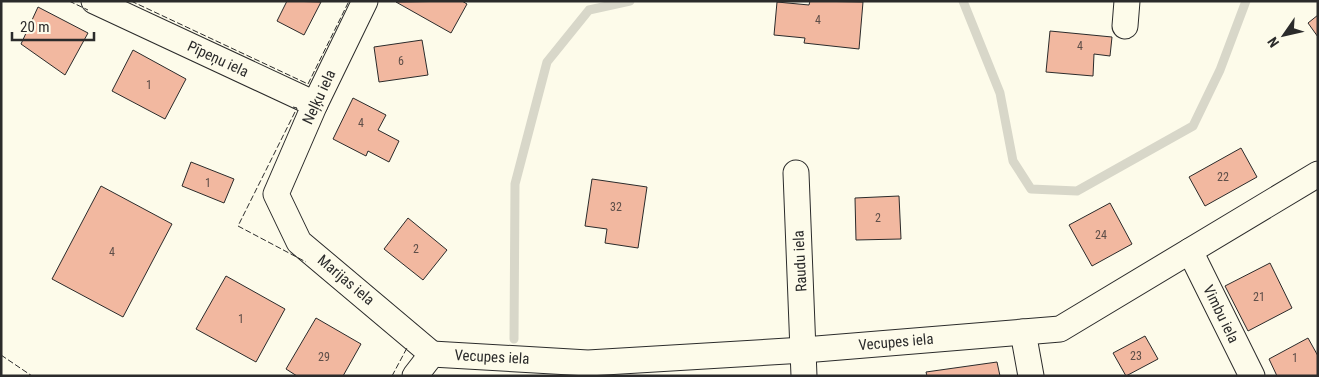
<svg xmlns="http://www.w3.org/2000/svg" width="1319" height="377" font-family="'Roboto Condensed',sans-serif">
	<rect width="100%" height="100%" fill="#fdfbea"/>
	<g fill="none" stroke-linecap="round" stroke-linejoin="round">
		<g stroke="#d8d7c9" stroke-width="9">
			<polyline points="963,1 1000,93 1013,161 1031,189 1077,191 1193,126 1220,70 1246,1"/>
			<polyline points="514,339 515,184 547,62 589,10 630,1"/>
		</g>
	</g>
	<g fill="#f2b8a0" stroke="#2b2b2b">
		<polygon points="287,1 321,2 304,35 277,21"/>
		<polygon points="462,1 467,4 451,33 396,2"/>
		<polygon points="810,1 863,2 859,49 804,43 805,38 774,35 777,2 809,5"/>
		<polygon points="38,7 88,33 65,75 21,44"/>
		<polygon points="1318,15 1318,37 1308,23"/>
		<polygon points="1050,31 1112,37 1110,56 1094,54 1093,76 1046,72"/>
		<polygon points="422,40 428,75 379,82 374,47"/>
		<polygon points="133,50 186,79 165,119 112,91"/>
		<polygon points="353,98 386,115 378,130 399,141 389,162 368,151 366,156 333,139"/>
		<polygon points="1241,148 1257,177 1205,206 1189,177"/>
		<polygon points="191,162 234,179 224,203 182,186"/>
		<polygon points="592,179 647,187 638,248 605,243 607,229 585,226"/>
		<polygon points="101,186 172,224 123,317 52,279"/>
		<polygon points="899,196 901,239 856,240 855,198"/>
		<polygon points="1110,203 1132,244 1092,266 1069,225"/>
		<polygon points="408,218 447,250 423,280 384,249"/>
		<polygon points="1270,263 1292,308 1248,331 1225,286"/>
		<polygon points="226,276 285,309 256,362 196,329"/>
		<polygon points="316,318 361,344 343,376 297,376 286,369"/>
		<polygon points="1145,336 1158,359 1126,376 1113,353"/>
		<polygon points="1308,338 1318,356 1318,376 1277,376 1269,359"/>
		<polygon points="997,362 1000,376 927,376 926,372"/>
	</g>
	<g fill="none" stroke-linecap="round" stroke-linejoin="round">
		<g stroke="#2b2b2b" stroke-width="27">
			<g id="minor">
				<polyline points="94,1 315,104"/>
				<polyline points="365,1 315,104 276,194 299,242 432,354"/>
				<polyline points="1125,26 1127,1"/>
				<polyline points="796,173 804,376"/>
				<polyline points="1190,251 1252,376"/>
				<polyline points="1023,332 1031,376"/>
				<polyline points="432,354 588,363 804,350 1060,329 1318,174"/>
				<polyline points="415,376 432,354"/>
			</g>
		</g>
		<use href="#minor" stroke="#fdfbea" stroke-width="25"/>
		<g stroke="#2b2b2b" stroke-width="1" stroke-dasharray="6 2.5" stroke-linecap="butt">
			<polyline points="69,1 88,10"/>
			<polyline points="131,1 308,84 349,1"/>
			<polyline points="293,107 297,108 238,226 306,262"/>
			<polyline points="1,355 32,376"/>
			<polyline points="392,376 408,346"/>
		</g>
	</g>
	<g text-anchor="middle" dominant-baseline="central" stroke-width="4" stroke-linejoin="round" paint-order="stroke">
		<g font-size="12" fill="#5d4e48">
			<text x="818" y="20">4</text>
			<text x="1080" y="46">4</text>
			<text x="401" y="61">6</text>
			<text x="149" y="85">1</text>
			<text x="361" y="123">4</text>
			<text x="1223" y="177">22</text>
			<text x="208" y="183">1</text>
			<text x="616" y="207">32</text>
			<text x="878" y="218">2</text>
			<text x="1101" y="235">24</text>
			<text x="416" y="249">2</text>
			<text x="112" y="252">4</text>
			<text x="1259" y="297">21</text>
			<text x="241" y="319">1</text>
			<text x="1136" y="356">23</text>
			<text x="324" y="357">29</text>
			<text x="1295" y="358">1</text>
		</g>
		<g font-size="15" fill="#2b2b2b" stroke="#fdfbea">
			<text transform="translate(218 59) rotate(25)">Pīpeņu iela</text>
			<text transform="translate(319 97) rotate(-65)">Neļķu iela</text>
			<text transform="translate(800 261) rotate(-93)">Raudu iela</text>
			<text transform="translate(346 280) rotate(40)">Marijas iela</text>
			<text transform="translate(1221 314) rotate(64)">Vimbu iela</text>
			<text transform="translate(896 342) rotate(-5)">Vecupes iela</text>
			<text transform="translate(492 357) rotate(3)">Vecupes iela</text>
		</g>
	</g>
	<rect width="1319" height="377" fill="none" stroke="#2b2b2b" stroke-width="5"/>
	<g transform="translate(1284 35) rotate(236)" stroke="#fdfbea" stroke-width="4" paint-order="stroke">
	<path d="M0-4L9 19L0 12L-9 19Z" fill="#2b2b2b"/>
	<text y="-8" font-size="14" font-weight="bold" text-anchor="middle" fill="#2b2b2b">N</text>
	</g>
	<path d="M12 32v8h82v-8" fill="none" stroke="#2b2b2b" stroke-width="2.5"/>
	<text x="20" y="32" font-size="15" fill="#2b2b2b" stroke="#fdfbea" stroke-width="4" paint-order="stroke">20 m</text>
</svg>
